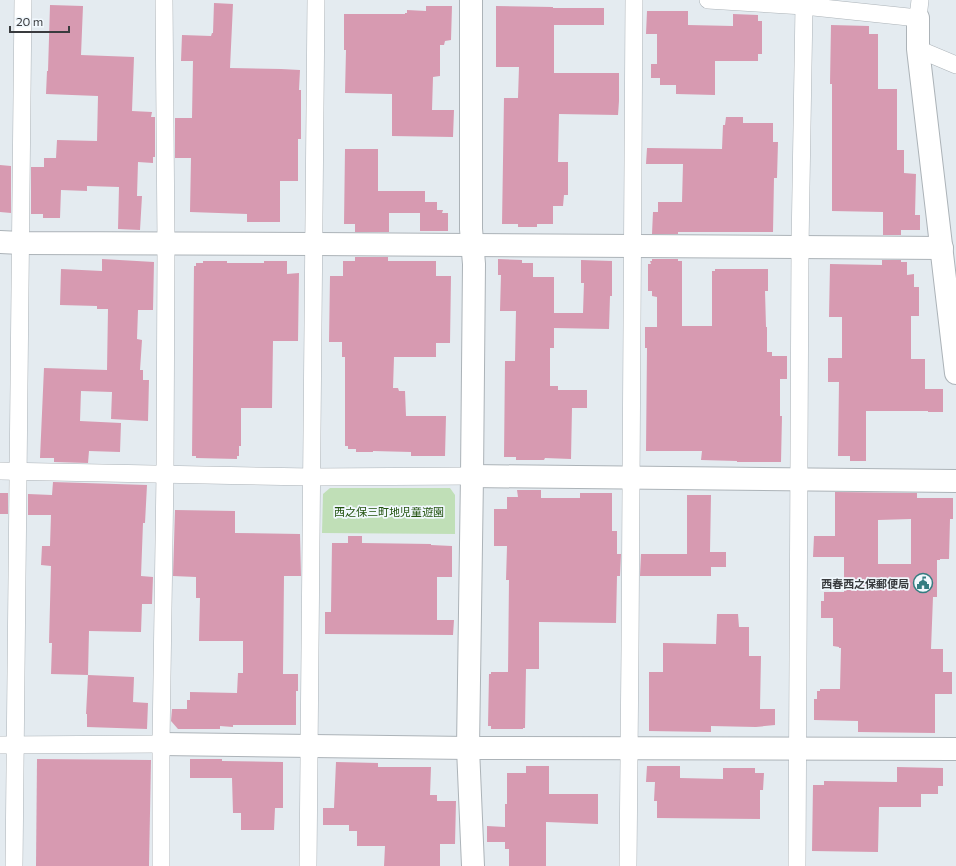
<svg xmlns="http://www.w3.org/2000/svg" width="956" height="866" font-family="Commissioner,'Noto Sans JP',sans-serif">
	<rect width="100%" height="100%" fill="#e4ebf0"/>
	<polygon fill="#c0dfb7" points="330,488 450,488 455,495 455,534 322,533 323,494"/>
	<g fill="#d79ab1" fill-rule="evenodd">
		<polygon points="214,3 233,4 230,68 281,69 300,70 299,90 301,90 301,139 298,139 298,181 280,181 280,222 247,222 247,214 190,212 191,158 175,158 175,118 192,118 193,61 181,61 182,35 211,36 212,33 213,33"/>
		<polygon points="50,5 83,6 81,55 134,57 132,111 152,112 151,117 155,117 155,157 153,157 153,163 138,162 137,196 142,196 140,230 118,229 119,187 87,186 87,191 61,190 60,218 43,218 43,214 31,214 31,167 44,167 44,158 56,158 57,140 97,141 98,96 46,94 47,71 48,71"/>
		<polygon points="426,6 452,6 451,40 445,41 444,45 440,45 440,76 433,77 432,110 454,110 453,137 392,136 392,94 345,93 346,50 344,50 344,14 405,14 405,13 407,13 407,10 426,11"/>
		<polygon points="496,6 553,7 553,8 604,8 604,25 554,25 554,73 619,73 619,101 618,115 559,114 558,162 568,162 568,195 564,195 563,206 553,206 553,224 537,224 537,227 518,227 518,224 502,224 504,98 518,98 519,67 496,67"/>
		<polygon points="647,11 688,11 688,25 733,26 733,14 758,15 758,21 762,21 762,54 758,54 758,61 715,61 715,95 676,94 676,85 660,85 660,78 651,78 651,64 657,64 657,34 646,34"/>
		<polygon points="831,25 869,26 869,34 878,34 878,89 897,89 897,150 904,150 904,173 916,174 915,215 920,215 920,230 901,230 901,235 883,235 883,212 832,211 832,84 830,84"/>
		<polygon points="726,117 743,117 743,123 773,123 773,142 778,142 777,178 774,178 773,232 678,232 678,234 652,234 653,212 658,212 658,202 682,202 683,164 646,164 647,148 722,149 723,125 725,125"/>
		<polygon points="345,149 378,149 378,191 425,191 425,202 437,202 437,210 443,210 442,213 448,213 448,231 420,231 420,213 389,213 389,232 355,232 355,224 344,224"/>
		<polygon points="0,165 11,166 11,213 0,212"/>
		<polygon points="355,257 388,257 388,261 436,261 436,276 451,276 450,343 436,343 436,357 394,357 393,388 398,388 399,391 405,391 406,416 446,416 445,456 411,456 411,452 373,451 373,452 356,452 356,449 348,449 348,446 345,446 345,357 342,357 342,342 329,342 330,276 343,276 343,261 355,261"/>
		<polygon points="102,259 154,262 153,310 138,310 137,339 142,340 140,370 143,370 143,380 149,380 148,421 111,419 112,392 81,391 80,421 121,423 120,452 89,451 88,463 54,462 54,458 40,458 44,368 107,370 108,309 97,309 97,306 60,305 61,269 102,271"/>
		<polygon points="498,259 522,260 522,263 533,263 533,277 554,277 554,313 583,313 584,283 581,283 581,260 612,261 612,296 610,296 609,329 554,328 554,348 550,348 550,386 558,386 558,390 587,390 587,408 572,408 571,459 545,458 544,460 516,460 516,457 504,457 505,361 515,361 516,311 500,311 501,275 498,275"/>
		<polygon points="652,259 678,259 678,261 682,261 682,326 712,326 712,271 715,271 715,269 768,269 768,291 765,291 766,327 767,327 767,352 772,352 772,356 787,356 787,379 780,379 780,416 782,416 781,462 737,462 737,461 701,460 702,451 646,451 647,348 645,348 645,327 657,327 657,297 652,296 652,291 648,291 648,264 651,264 650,261 652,261"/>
		<polygon points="882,260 901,260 901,262 907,262 907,275 914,274 914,287 919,287 919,316 911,316 911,359 925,359 925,389 943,389 943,412 928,412 928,411 866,411 866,461 850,461 850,456 838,456 839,382 828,382 828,358 842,358 842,317 829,317 830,264 882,265"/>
		<polygon points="203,261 227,261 227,263 264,263 264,261 287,261 287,274 299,273 298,341 273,341 272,408 241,408 241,446 239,446 239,456 237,456 237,459 196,458 196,456 192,456 194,266 196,266 196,263 203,263"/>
		<polygon points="53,482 147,485 145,523 143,523 141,576 153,577 152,604 142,604 141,632 89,631 88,675 51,674 52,643 49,643 51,566 41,565 42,546 50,546 51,515 28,515 28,494 52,495"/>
		<polygon points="517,490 541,490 541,498 580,498 580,493 612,493 612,531 617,531 617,554 621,554 620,576 617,576 616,623 539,622 539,669 526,669 525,728 523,728 523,729 491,729 491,726 488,726 489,674 491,674 491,672 508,672 509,580 506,580 507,546 494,546 494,509 507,509 507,497 518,497"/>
		<path d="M835,492L917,493V498H953V519H950L949,559H940V560H937V597H933L931,649H943V672H952V694H935V733L858,732V721L814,720V699H817V691H820V689H840L841,648H839V647L833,646V618H821V601H824V592H844V557H813L814,536H835ZM911,519V564H878V520Z"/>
		<rect x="0" y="493" width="8" height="21"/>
		<polygon points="687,495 711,495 710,552 726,552 726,567 711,567 711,576 640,576 641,554 687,554"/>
		<polygon points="175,510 235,511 235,533 300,534 301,576 284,576 283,674 298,674 298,691 296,691 296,725 233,725 233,727 220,726 220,729 178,729 171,721 172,709 187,709 187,700 190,700 190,692 237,693 238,673 243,673 243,641 199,641 200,598 196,598 196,577 173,576"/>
		<polygon points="348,536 362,536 362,543 431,544 431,545 452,546 452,577 437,577 437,620 454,620 453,635 325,634 325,612 331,612 332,543 348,543"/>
		<polygon points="717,614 738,614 739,627 749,627 749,656 761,656 760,709 775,709 775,725 756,727 711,726 711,732 649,731 649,672 663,672 663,643 716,644"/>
		<polygon points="88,675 134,677 133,702 148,703 147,729 87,727 87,714 86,714"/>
		<polygon points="37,759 151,760 149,866 36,866"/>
		<polygon points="190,759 222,759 222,761 283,762 283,808 275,808 274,830 241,830 241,813 233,813 232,778 190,778"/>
		<polygon points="336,762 378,763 378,767 431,767 430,795 437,795 437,801 456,801 455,844 440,844 440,866 384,866 385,846 357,846 357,831 349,831 349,825 323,825 323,808 334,808"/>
		<polygon points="526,766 549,766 549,794 598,794 598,824 546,822 546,866 509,866 509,849 505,849 505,842 487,842 487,826 505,827 505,804 507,804 507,773 526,773"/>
		<polygon points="647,766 680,766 680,778 723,779 723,768 755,768 755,773 764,773 763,790 760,790 760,819 657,818 657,801 654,801 655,782 646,782"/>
		<polygon points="897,767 943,768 943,786 938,786 938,794 921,794 921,807 879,807 878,852 812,851 813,785 824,785 824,781 897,782"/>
	</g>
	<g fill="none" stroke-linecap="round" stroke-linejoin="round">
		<g stroke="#acb3b8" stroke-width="18">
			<g id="street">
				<polyline points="708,0 804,6 918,18 920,0"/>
				<polyline points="918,49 956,65"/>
				<polyline points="0,471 311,477 472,476"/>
				<polyline points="0,745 161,744"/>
				<polyline points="14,866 23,0"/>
				<polyline points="161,866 161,744 165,474 166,244 164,0"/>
				<polyline points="308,866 316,0"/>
				<polyline points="628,866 630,649 634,0"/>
				<polyline points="797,866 800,247 804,6"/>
			</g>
		</g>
		<g stroke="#acb3b8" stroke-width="24">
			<g id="secondary">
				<polyline points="471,0 471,229 474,264 472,476 468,748 473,866"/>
				<polyline points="918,18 918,49 956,373"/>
				<polyline points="0,242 21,243 314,244 942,248"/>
				<polyline points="472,476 956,481"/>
				<polyline points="161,744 468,748 956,749"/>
			</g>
		</g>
		<use href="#street" stroke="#fff" stroke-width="17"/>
		<use href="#secondary" stroke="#fff" stroke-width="22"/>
	</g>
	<defs>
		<g id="civic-ring" transform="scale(1)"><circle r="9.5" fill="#f1f8fd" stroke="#347d81" stroke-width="1.5"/><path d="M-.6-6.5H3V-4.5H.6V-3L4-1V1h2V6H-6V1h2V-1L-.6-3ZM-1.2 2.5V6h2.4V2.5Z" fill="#347d81"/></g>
	</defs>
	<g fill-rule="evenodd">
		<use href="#civic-ring" x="923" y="583"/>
	</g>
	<g text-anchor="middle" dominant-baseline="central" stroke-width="3.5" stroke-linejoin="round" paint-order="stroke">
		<g font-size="11" fill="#21510d" stroke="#f1f8fd">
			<text x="389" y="511">西之保三町地児童遊園</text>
		</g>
		<g font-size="11" font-weight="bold" fill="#393b3e" stroke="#f1f8fd" text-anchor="end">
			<text x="909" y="583">西春西之保郵便局</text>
		</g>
	</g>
	<path d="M10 26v6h59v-6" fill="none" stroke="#393b3e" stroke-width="2"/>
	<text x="16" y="26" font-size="12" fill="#393b3e" stroke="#f1f8fd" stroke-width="3" paint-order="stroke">20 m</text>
</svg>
